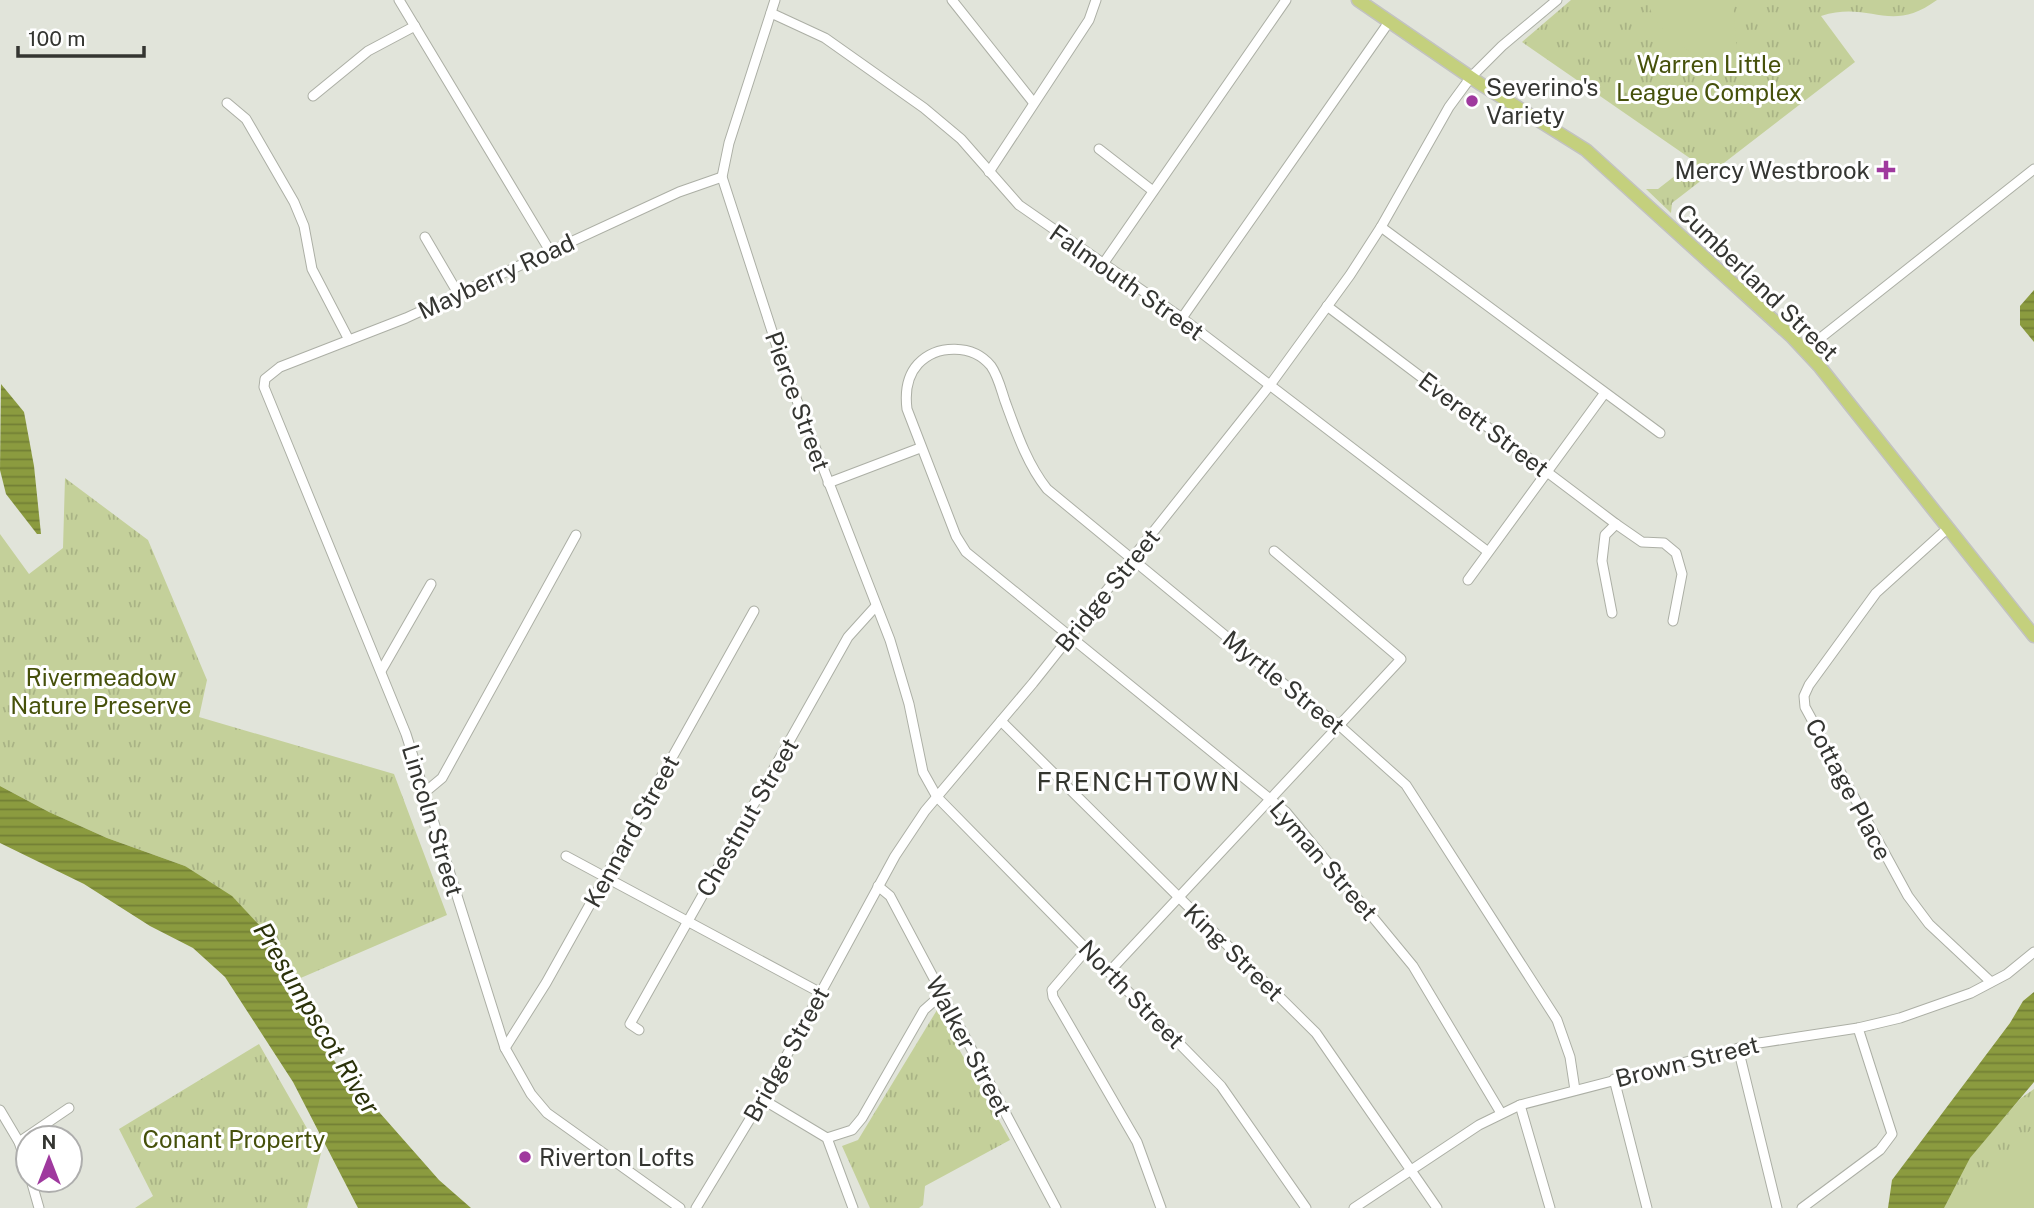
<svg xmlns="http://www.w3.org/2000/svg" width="2034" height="1208" font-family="'Public Sans',sans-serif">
	<defs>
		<pattern id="park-tufts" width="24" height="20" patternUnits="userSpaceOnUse" patternTransform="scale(1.75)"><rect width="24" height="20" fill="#c4d09a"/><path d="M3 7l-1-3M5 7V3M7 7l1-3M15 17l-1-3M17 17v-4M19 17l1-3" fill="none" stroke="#a9b385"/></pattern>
		<pattern id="water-rules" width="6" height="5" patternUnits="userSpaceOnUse" patternTransform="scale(1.75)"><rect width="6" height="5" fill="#8b9b3f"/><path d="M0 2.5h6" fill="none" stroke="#727f35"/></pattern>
	</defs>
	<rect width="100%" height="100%" fill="#e1e4da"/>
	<g fill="url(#park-tufts)">
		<path d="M1571,0H1937C1889,35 1871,0 1821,16L1855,62L1672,203L1671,213L1646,189H1658L1694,161L1522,42Z"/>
		<polygon points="65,478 148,540 207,680 199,717 394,774 447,915 296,980 275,942 185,866 107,838 49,812 0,786 0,534 29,574 63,548"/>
		<polygon points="937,1010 1010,1140 925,1186 923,1205 919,1208 870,1208 842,1146 858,1140"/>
		<polygon points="259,1044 321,1153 307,1208 135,1208 153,1196 119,1129"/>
		<polygon points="2034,1089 2034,1208 1933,1208 1942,1188 2021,1098"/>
	</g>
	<g fill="#c4d09a">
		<path d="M1647,0H1733L1737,56C1697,65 1658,39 1647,0Z"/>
		<polygon points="951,1059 969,1085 954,1095 937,1069"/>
		<polygon points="2034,1127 2034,1208 1979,1208 1963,1191"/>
	</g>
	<g fill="url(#water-rules)">
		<polygon points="2034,290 2034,342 2020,325 2020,306"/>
		<polygon points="1,384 24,412 34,466 41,534 37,534 6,494 0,470"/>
		<polygon points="0,786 49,812 107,838 185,866 232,896 275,942 296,980 309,1018 335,1062 439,1180 471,1208 358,1208 293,1082 225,977 193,948 150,926 84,884 0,843"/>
		<polygon points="2034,992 2034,1082 1970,1158 1944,1208 1888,1208 1892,1180 2010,1023 2023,1001"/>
	</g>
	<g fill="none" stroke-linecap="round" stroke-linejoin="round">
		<g stroke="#acafa5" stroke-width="11">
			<g id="minor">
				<polyline points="399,0 550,251"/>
				<polyline points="775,0 729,143 722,177 782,362 890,640 909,704 923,772 937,797 1221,1086 1306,1208"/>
				<polyline points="952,0 1033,102"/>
				<polyline points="771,13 825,38 924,108 961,139 1019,205 1182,318 1487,551"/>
				<polyline points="313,96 368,51 415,26"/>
				<polyline points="227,103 246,119 294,202 304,226 312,269 349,340"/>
				<polyline points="1099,149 1153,191"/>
				<polyline points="989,172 1089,20 1096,0"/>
				<polyline points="1381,227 1660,433"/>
				<polyline points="425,237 459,295"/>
				<polyline points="1103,264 1286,0"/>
				<polyline points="1327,306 1616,524 1642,542 1664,543 1676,553 1682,574 1673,621"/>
				<polyline points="1182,318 1389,22"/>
				<polyline points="1804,351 2034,169"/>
				<polyline points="828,483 920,448"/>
				<polyline points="1948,528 1876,593 1809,685 1804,696 1805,707 1908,896 1929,924 1991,982"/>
				<polyline points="1468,580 1604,394"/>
				<polyline points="1612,613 1602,561 1605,535 1616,524"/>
				<polyline points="381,671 431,584"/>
				<polyline points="1001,721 1316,1033 1437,1208"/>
				<polyline points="424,793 442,778 576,535"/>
				<polyline points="566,856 821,993"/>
				<polyline points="878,886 890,896 1056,1208"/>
				<polyline points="1087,949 1052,990 1053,997 1137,1142 1161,1208"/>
				<polyline points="1109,972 1401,659 1274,551"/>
				<polyline points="639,1030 630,1024 848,637 876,606"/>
				<polyline points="505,1048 546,983 754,611"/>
				<polyline points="1738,1048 1777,1208"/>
				<polyline points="1614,1079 1647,1208"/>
				<polyline points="762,1099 827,1138 853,1208"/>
				<polyline points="1520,1105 1550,1208"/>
				<polyline points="0,1110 19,1142 28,1168"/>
				<path d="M1501,1113L1413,966L1286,812L966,552L956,536L907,409C905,393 907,376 918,364C937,344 973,344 991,366C998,376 1001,389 1005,401C1016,431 1027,464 1047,489L1301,698L1340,726L1406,785L1557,1020L1570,1057L1575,1090"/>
				<polyline points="827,1138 852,1130 862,1118 924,1010 941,995"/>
				<polyline points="19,1142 69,1108"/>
				<polyline points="31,1180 39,1208"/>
				<polyline points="680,1208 547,1113 531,1094 505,1048 406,734 264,387 265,379 280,367 406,318 679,192 722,177"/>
				<polyline points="696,1208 770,1086 895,856 925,811 1033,683 1270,385 1350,275 1381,227 1449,107 1471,77 1502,46 1557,0"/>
				<polyline points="1354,1208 1479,1125 1520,1105 1759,1043 1858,1028 1900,1018 1971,993 2007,974 2034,952"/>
				<polyline points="1802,1208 1880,1150 1892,1134 1858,1028"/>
			</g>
		</g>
		<g stroke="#c2c2c1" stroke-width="15">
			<polyline id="major" points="1358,0 1482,85 1586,150 1791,336 1820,367 2034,636"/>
		</g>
		<use href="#minor" stroke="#fff" stroke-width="9"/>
		<use href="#major" stroke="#c4d07d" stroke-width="12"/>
	</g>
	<g fill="#9f399e" stroke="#fff" stroke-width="2.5">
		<circle cx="1472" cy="101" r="7"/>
		<path d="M1882.5 159.5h7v7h7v7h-7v7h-7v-7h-7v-7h7z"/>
		<circle cx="525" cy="1157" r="7"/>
	</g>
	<g text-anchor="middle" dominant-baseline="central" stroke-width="6" stroke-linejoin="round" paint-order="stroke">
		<g font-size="24" fill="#46510b" stroke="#fff">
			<text x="1709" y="64">Warren Little<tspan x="1709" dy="28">League Complex</tspan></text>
			<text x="101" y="677">Rivermeadow<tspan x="101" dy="28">Nature Preserve</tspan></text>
			<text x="234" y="1139">Conant Property</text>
		</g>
		<g font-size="24" fill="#343531" stroke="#fff" text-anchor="start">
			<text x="1486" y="87">Severino's<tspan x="1486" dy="28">Variety</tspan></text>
			<text x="1870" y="170" text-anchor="end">Mercy Westbrook</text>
			<text x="539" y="1157">Riverton Lofts</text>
		</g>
		<g font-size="24" fill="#343531" stroke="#fff">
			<text transform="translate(496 276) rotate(-25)">Mayberry Road</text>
			<text transform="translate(1127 282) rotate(35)">Falmouth Street</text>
			<text transform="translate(1758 282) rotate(44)">Cumberland Street</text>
			<text transform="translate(798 401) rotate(70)">Pierce Street</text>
			<text transform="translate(1484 424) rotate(37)">Everett Street</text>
			<text transform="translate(1107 590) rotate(-51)">Bridge Street</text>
			<text transform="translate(1284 682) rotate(39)">Myrtle Street</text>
			<text transform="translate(1849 789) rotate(62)">Cottage Place</text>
			<text transform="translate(747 817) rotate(-60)">Chestnut Street</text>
			<text transform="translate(433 820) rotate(73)">Lincoln Street</text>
			<text transform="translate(631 831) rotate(-61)">Kennard Street</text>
			<text transform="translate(1324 860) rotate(49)">Lyman Street</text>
			<text transform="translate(1234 952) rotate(44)">King Street</text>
			<text transform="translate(1132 994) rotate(46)">North Street</text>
			<text transform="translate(969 1046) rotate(62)">Walker Street</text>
			<text transform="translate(786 1054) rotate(-61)">Bridge Street</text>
			<text transform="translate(1687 1061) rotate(-14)">Brown Street</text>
		</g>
		<g font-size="26" letter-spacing="2" fill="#34362e" stroke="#fff">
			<text x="1139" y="781">FRENCHTOWN</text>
		</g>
		<g font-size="26" font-style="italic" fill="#2b320a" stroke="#fff">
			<text transform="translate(317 1018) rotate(59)">Presumpscot River</text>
		</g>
	</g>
	<g transform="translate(49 1159)"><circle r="33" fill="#ffffff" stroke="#aeaead" stroke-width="2"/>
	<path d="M0-5L12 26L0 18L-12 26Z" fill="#9f399e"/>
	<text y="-10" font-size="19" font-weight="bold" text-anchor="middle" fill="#343531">N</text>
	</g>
	<path d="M18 46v10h126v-10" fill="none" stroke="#343531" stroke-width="3.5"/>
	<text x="28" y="46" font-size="21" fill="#343531" stroke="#ffffff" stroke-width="5" paint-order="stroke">100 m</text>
</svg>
